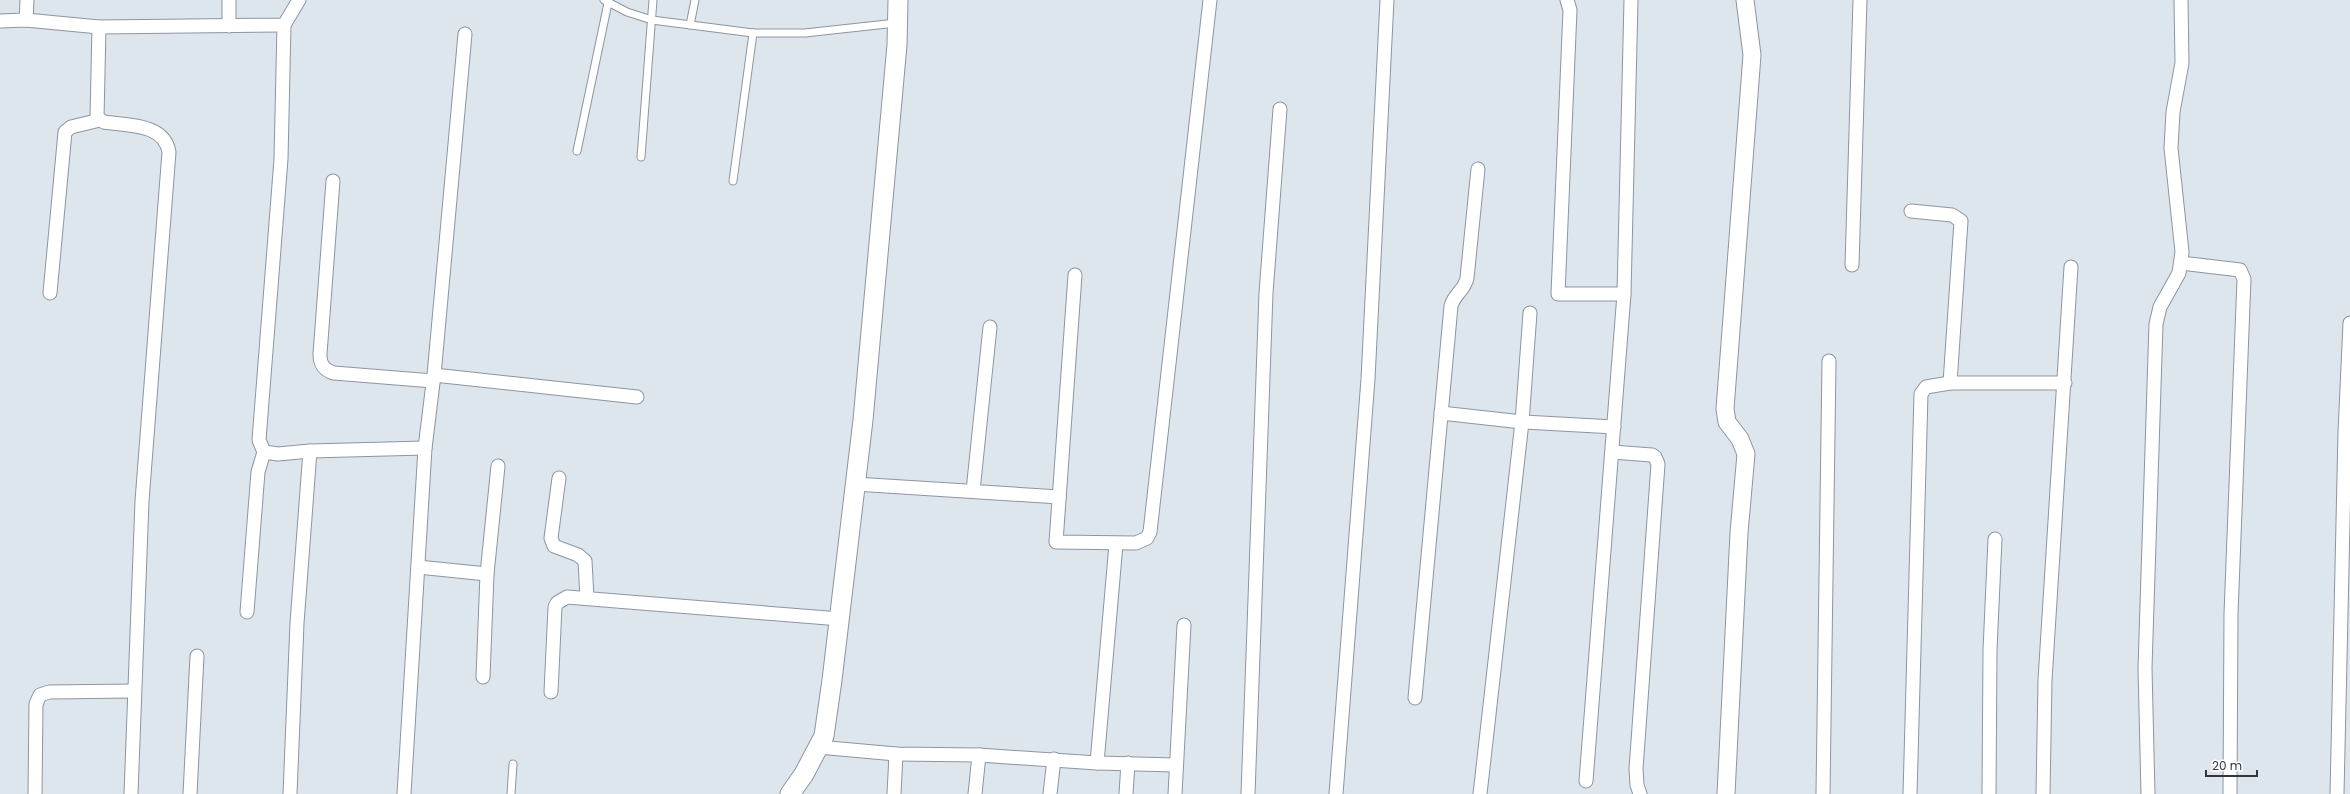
<svg xmlns="http://www.w3.org/2000/svg" width="2350" height="794" font-family="Poppins,sans-serif">
	<rect width="100%" height="100%" fill="#dde5ed"/>
	<g fill="none" stroke-linecap="round" stroke-linejoin="round">
		<g stroke="#8e959d" stroke-width="9">
			<g id="service">
				<polyline points="604,0 627,12 652,20 753,33 805,33 896,23"/>
				<polyline points="690,25 695,0"/>
				<polyline points="577,151 608,3"/>
				<polyline points="641,157 653,0"/>
				<polyline points="733,181 753,33"/>
				<polyline points="511,794 513,764"/>
			</g>
		</g>
		<g stroke="#8e959d" stroke-width="15">
			<g id="minor">
				<polyline points="1567,0 1570,10 1558,294 1624,294"/>
				<polyline points="26,20 27,0"/>
				<polyline points="0,21 26,20 99,27 284,25 299,0"/>
				<polyline points="284,25 281,159 259,440 264,452 278,454 310,451 425,448"/>
				<polyline points="229,26 229,0"/>
				<path d="M99,27L97,118L104,122C128,126 164,123 169,152L142,501L131,794"/>
				<path d="M333,181L320,354C320,365 324,370 334,373L433,381"/>
				<polyline points="1911,211 1952,215 1961,221 1950,383"/>
				<polyline points="2181,263 2240,270 2244,279 2231,614 2230,794"/>
				<polyline points="1852,265 1860,0"/>
				<polyline points="1075,275 1056,542 1136,543 1147,538 1150,532 1210,0"/>
				<polyline points="50,293 65,132 71,127 100,120"/>
				<polyline points="434,375 465,34"/>
				<polyline points="1441,413 1522,422 1614,427"/>
				<polyline points="1612,452 1652,455 1655,457 1658,464 1636,769 1637,785 1640,794"/>
				<polyline points="559,478 551,538 554,546 578,555 585,561 587,598"/>
				<polyline points="855,484 1059,497"/>
				<polyline points="973,491 990,327"/>
				<polyline points="418,567 487,574"/>
				<polyline points="247,612 258,472 264,452"/>
				<polyline points="483,677 487,574 498,466"/>
				<polyline points="551,692 555,607 557,603 567,597 840,619"/>
				<path d="M1415,698L1451,306C1454,294 1465,290 1467,278L1478,169"/>
				<polyline points="818,747 896,754 979,755 1097,763 1176,765"/>
				<polyline points="1097,763 1116,544"/>
				<polyline points="1586,781 1624,294 1631,0"/>
				<polyline points="35,794 36,704 40,695 49,692 134,691"/>
				<polyline points="190,794 197,656"/>
				<polyline points="290,794 297,623 310,451"/>
				<polyline points="404,794 425,448 434,375 637,397"/>
				<polyline points="894,794 896,754"/>
				<polyline points="975,794 979,755"/>
				<polyline points="1050,794 1054,759"/>
				<polyline points="1126,794 1128,763"/>
				<polyline points="1175,794 1184,625"/>
				<polyline points="1248,794 1266,293 1280,109"/>
				<polyline points="1336,794 1368,379 1387,0"/>
				<polyline points="1480,794 1522,422 1530,313"/>
				<polyline points="1823,794 1829,361"/>
				<polyline points="1910,794 1921,394 1926,387 1950,383 2065,383"/>
				<polyline points="1989,794 1990,650 1995,539"/>
				<polyline points="2043,794 2045,680 2071,267"/>
				<polyline points="2148,794 2145,668 2156,324 2160,307 2179,273 2182,252 2171,148 2173,112 2182,63 2181,0"/>
				<polyline points="2337,794 2345,432 2350,323"/>
			</g>
		</g>
		<g stroke="#8e959d" stroke-width="19">
			<polyline id="tertiary" points="1726,794 1739,533 1746,454 1740,439 1727,422 1725,409 1752,55 1745,0"/>
		</g>
		<g stroke="#8e959d" stroke-width="21">
			<polyline id="secondary" points="790,794 804,774 824,736 832,680 863,420 897,45 898,0"/>
		</g>
		<use href="#service" stroke="#fff" stroke-width="7"/>
		<use href="#minor" stroke="#fff" stroke-width="13"/>
		<use href="#tertiary" stroke="#fff" stroke-width="17"/>
		<use href="#secondary" stroke="#fff" stroke-width="19"/>
	</g>
	<path d="M2206 770v6h51v-6" fill="none" stroke="#333639" stroke-width="2"/>
	<text x="2212" y="770" font-size="12" fill="#333639" stroke="#ffffff" stroke-width="3" paint-order="stroke">20 m</text>
</svg>
